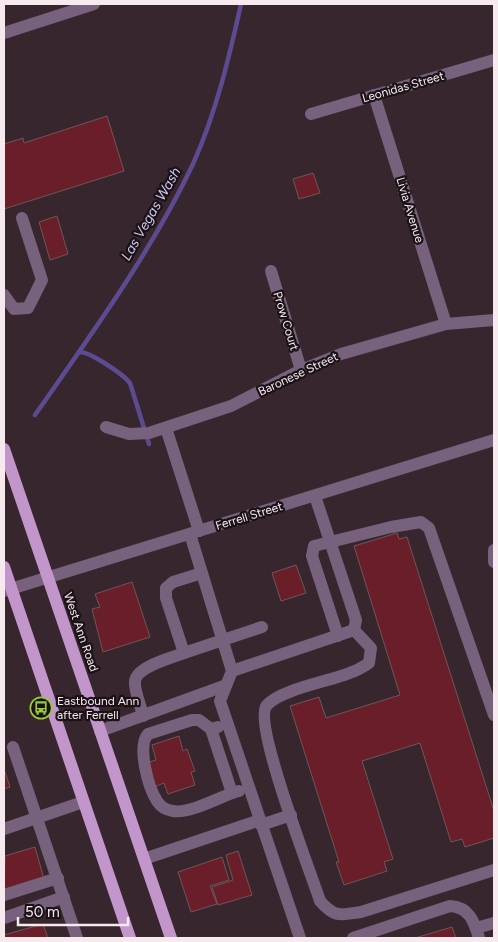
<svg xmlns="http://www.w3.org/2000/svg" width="498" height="942" font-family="Figtree,sans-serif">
	<rect width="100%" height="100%" fill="#38262f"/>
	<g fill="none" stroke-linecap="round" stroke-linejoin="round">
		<g stroke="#5c4b90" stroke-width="4.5">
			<path d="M79,352C89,351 123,374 130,383L149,444"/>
			<path d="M35,415C90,336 152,251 193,164C216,113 229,58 241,4"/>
		</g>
	</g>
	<g fill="#6a1e29" stroke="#6e5657">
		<polygon points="107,116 124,171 4,209 4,144 23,138 24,143"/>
		<polygon points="313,173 320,193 299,199 293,179"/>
		<polygon points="57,216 68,254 50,260 39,222"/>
		<polygon points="397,533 399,539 407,537 413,556 494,811 494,838 465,847 462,839 451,842 420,743 362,761 393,859 384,862 387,871 344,885 336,862 339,862 290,706 319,697 326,718 400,695 354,546"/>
		<polygon points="296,565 306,593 281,601 272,573"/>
		<polygon points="132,582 150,637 103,652 92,609 100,607 95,594"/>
		<polygon points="179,736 183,751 187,749 195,771 191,772 195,785 168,794 164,783 154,787 146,763 156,760 152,745"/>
		<polygon points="4,769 10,787 4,789"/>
		<polygon points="35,847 44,879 4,891 5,856"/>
		<polygon points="238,851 252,895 218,905 212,887 233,880 226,855"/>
		<polygon points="222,857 229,880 210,886 217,904 191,912 178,872"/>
		<polygon points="43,924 48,938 4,938 4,935"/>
		<polygon points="452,927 456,938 415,938"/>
	</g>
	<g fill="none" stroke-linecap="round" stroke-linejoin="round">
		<g stroke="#77617c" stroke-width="12">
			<polyline points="4,33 94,4"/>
			<polyline points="374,95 446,324"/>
			<polyline points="311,114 494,60"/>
			<polyline points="271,271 301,370"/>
			<polyline points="4,295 14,309 28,308 42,280 22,218"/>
			<polyline points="106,427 129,434 149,433 231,406 301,370 341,354 446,324 494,320"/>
			<polyline points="166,428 199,531"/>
			<polyline points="190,534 232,671 220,701 300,938"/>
			<polyline points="494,550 494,562"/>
			<polyline points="4,591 494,440"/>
			<path d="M354,630L371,648L369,663C364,666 358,670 352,672C332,681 281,689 267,705C252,722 311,873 320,901C335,918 340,915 361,912L494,870"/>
			<polyline points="338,636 312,556 314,546 391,527 421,522 429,528 494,715"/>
			<polyline points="184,653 262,627"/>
			<polyline points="232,671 354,630 356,620 315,496"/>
			<path d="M143,716C141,706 134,691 135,681C137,666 172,658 184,653L166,598V588L173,582L202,573"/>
			<polyline points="218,727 211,729 232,793 239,791"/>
			<path d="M211,729L199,720H192L148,734C137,746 148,787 157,801C160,806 166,810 173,811C188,814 217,799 232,793"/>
			<polyline points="100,731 224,686"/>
			<polyline points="13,747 77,938"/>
			<polyline points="261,825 291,815"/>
			<polyline points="4,829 83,802"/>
			<polyline points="144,859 260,820"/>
			<polyline points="4,895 58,878"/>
			<polyline points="4,918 64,897"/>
			<polyline points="476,928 494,923"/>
			<path d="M353,938L450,906C469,907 474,921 479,938"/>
		</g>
		<g stroke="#c295cb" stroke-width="12">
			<polyline points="4,449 171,938"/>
			<polyline points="4,567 130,938"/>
		</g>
	</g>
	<defs>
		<g id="bus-ring" transform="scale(1.125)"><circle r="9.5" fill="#1a1216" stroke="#97cb38" stroke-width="1.5"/><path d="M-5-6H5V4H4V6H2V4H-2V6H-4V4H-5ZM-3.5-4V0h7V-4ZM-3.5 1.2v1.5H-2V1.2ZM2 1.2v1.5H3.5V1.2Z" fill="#97cb38"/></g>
	</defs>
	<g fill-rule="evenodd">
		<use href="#bus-ring" x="41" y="708"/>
	</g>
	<g text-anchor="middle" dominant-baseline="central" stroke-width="4.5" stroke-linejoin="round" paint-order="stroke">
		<g font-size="12" fill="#f7eaef" stroke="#1a1216">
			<text transform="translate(403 87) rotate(-16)">Leonidas Street</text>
			<text transform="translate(410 210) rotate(73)">Livia Avenue</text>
			<text transform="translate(286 321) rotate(73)">Prow Court</text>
			<text transform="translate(298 374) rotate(-25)">Baronese Street</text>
			<text transform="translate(249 516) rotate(-17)">Ferrell Street</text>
			<text transform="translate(81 632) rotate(71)">West Ann Road</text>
		</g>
		<g font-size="12" fill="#f7eaef" stroke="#1a1216" text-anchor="start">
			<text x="57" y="701">Eastbound Ann<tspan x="57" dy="14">after Ferrell</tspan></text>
		</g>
		<g font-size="14" font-style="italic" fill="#cfc9f1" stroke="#1a1216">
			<text transform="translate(151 214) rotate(-60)">Las Vegas Wash</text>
		</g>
	</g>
	<rect width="498" height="942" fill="none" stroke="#f7eaef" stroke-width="10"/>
	<path d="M18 917v8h110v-8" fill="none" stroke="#f7eaef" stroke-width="2.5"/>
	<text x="25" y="917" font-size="15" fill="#f7eaef" stroke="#1a1216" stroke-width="4" paint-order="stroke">50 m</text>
</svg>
